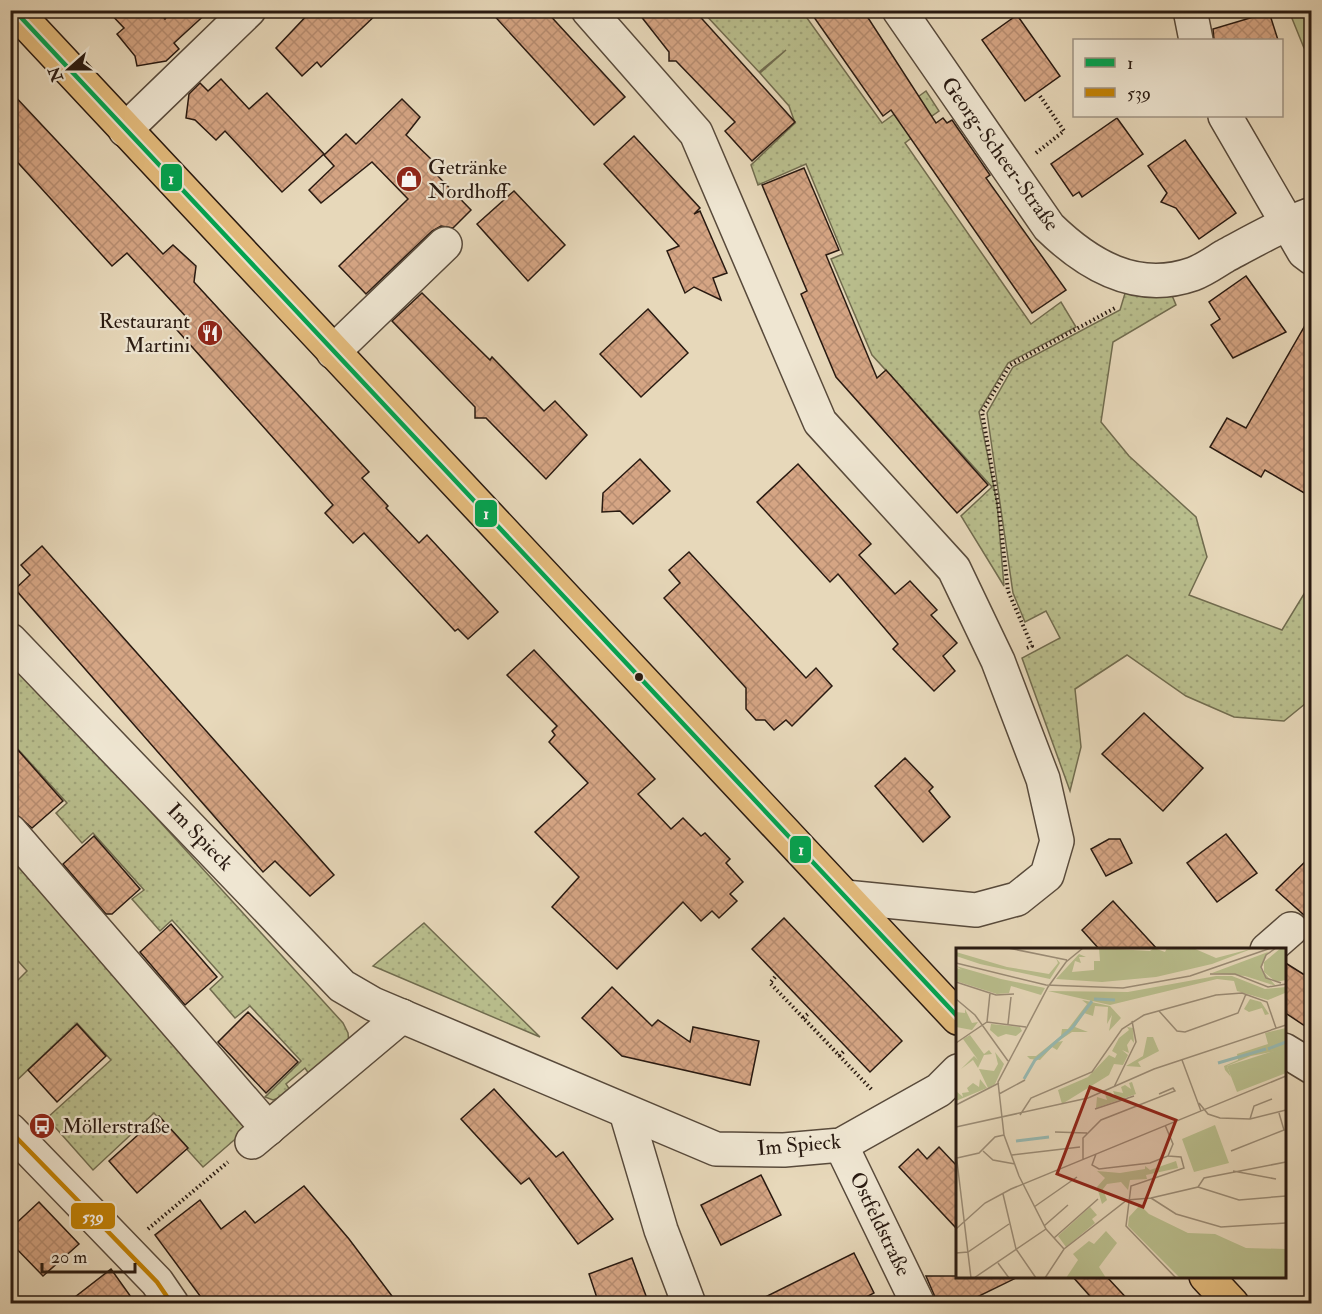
<svg xmlns="http://www.w3.org/2000/svg" width="1322" height="1314" font-family="'IM FELL Double Pica',serif">
	<defs>
		<pattern id="grass-dots" width="8" height="8" patternUnits="userSpaceOnUse" patternTransform="scale(1.5)"><rect width="8" height="8" fill="#b9be8d"/><path d="M2 2h.1M6 6h.1" fill="none" stroke="#9fa379" stroke-width="1.8" stroke-linecap="round"/></pattern>
		<pattern id="forest-firs" width="22" height="20" patternUnits="userSpaceOnUse" patternTransform="scale(1.5)"><rect width="22" height="20" fill="#b9be8d"/><path d="M5 1l3.5 6h-7zM16 11l3.5 6h-7z" fill="#9fa379"/></pattern>
		<pattern id="building-cross-hatch" width="8" height="8" patternUnits="userSpaceOnUse" patternTransform="scale(1.5)"><rect width="8" height="8" fill="#d5a584"/><path d="M0 0l8 8M0 8l8-8" fill="none" stroke="#b78d71"/></pattern>
	</defs>
	<rect width="100%" height="100%" fill="#e7d8ba"/>
	<filter id="stains"><feTurbulence type="fractalNoise" baseFrequency=".00333" numOctaves="4"/><feColorMatrix values="0 0 0 0 .2 0 0 0 0 .09 0 0 0 0 .02 0 0 0 .5 -.17"/></filter>
	<radialGradient id="worn" r=".72"><stop offset=".6" stop-color="#630" stop-opacity="0"/><stop offset="1" stop-color="#630" stop-opacity=".3"/></radialGradient>
	<g fill="url(#grass-dots)" stroke="#716c4f" stroke-width="1.5">
		<polygon points="702,11 802,11 882,123 926,91 939,111 915,128 918,133 905,143 1031,324 1061,302 1076,327 1008,363 979,412 997,503 1004,586 961,516 992,487 872,355 831,259 843,254 806,164 758,185 751,165 795,123 789,106 760,73 786,50 759,72"/>
		<polygon points="1126,290 1171,293 1176,305 1113,342 1101,422 1129,456 1196,517 1207,557 1189,595 1282,630 1307,589 1311,586 1311,699 1284,721 1234,717 1186,696 1127,655 1075,689 1081,747 1070,791 1022,658 1060,638 1046,611 1025,622 1013,593 987,413 1013,367 1120,310"/>
		<polygon points="11,658 343,1023 348,1033 349,1044 312,1078 305,1068 286,1084 292,1093 273,1100 265,1097 301,1061 250,1006 235,1018 210,989 223,977 172,920 160,931 132,899 144,890 93,833 82,843 56,813 67,803 15,746 11,749"/>
		<polygon points="10,848 248,1128 203,1167 154,1113 93,1170 47,1118 111,1060 77,1023 14,1083 11,1079 11,987 27,971 11,953"/>
		<polygon points="424,923 540,1037 373,966"/>
	</g>
	<polygon fill="url(#forest-firs)" stroke="#716c4f" stroke-width="1.5" points="1289,11 1311,11 1311,52 1304,48"/>
	<g fill="url(#building-cross-hatch)" stroke="#291a11" stroke-width="1.5">
		<polygon points="107,10 157,10 165,19 172,10 210,10 174,43 179,49 166,61 137,66 135,56 117,34 124,28"/>
		<polygon points="312,10 381,10 321,67 317,62 302,76 276,48"/>
		<polygon points="489,10 545,10 625,97 594,125"/>
		<polygon points="636,10 694,10 795,122 752,161 725,131 735,122 676,61 669,61 669,52"/>
		<polygon points="809,10 863,10 936,123 943,118 947,123 952,120 990,175 986,178 1066,290 1032,313 891,110 883,116"/>
		<polygon points="1017,15 1060,76 1025,101 982,40"/>
		<polygon points="1260,15 1270,15 1278,40 1214,40 1213,29"/>
		<polygon points="221,79 249,109 267,93 324,154 282,192 225,131 216,140 195,120 186,118 189,94 200,83 208,91"/>
		<polygon points="10,91 163,254 173,245 196,266 194,282 369,472 362,478 388,506 386,508 419,543 427,535 498,612 468,639 458,629 455,631 364,533 353,543 325,513 333,505 177,330 189,320 127,253 112,266 10,154"/>
		<polygon points="402,99 420,117 406,135 431,159 431,169 471,210 453,228 441,226 432,231 366,294 339,266 408,199 372,162 321,203 309,190 334,166 324,155 346,134 356,144"/>
		<polygon points="1117,118 1143,154 1082,197 1079,192 1073,196 1051,164"/>
		<polygon points="634,136 700,208 694,214 700,211 727,273 713,278 721,300 694,287 685,293 667,251 679,246 604,164"/>
		<polygon points="1185,140 1236,213 1199,239 1176,208 1161,202 1167,193 1148,166"/>
		<polygon points="804,168 839,250 826,255 877,378 886,370 988,485 957,513 836,377 801,294 807,291 762,185"/>
		<polygon points="514,191 565,245 528,281 477,224"/>
		<polygon points="1246,276 1286,332 1233,358 1211,325 1220,319 1209,302"/>
		<polygon points="422,293 490,360 492,357 544,411 555,401 587,435 546,479 486,418 475,418 475,407 392,321"/>
		<polygon points="648,309 688,353 641,397 600,354"/>
		<polygon points="1311,315 1311,497 1265,470 1261,477 1210,447 1227,418 1246,428"/>
		<polygon points="640,459 670,491 633,524 620,511 602,512 603,493"/>
		<polygon points="798,464 871,544 859,555 895,594 910,581 937,610 931,615 957,643 943,656 955,671 934,691 893,649 898,644 838,574 830,582 757,502"/>
		<polygon points="42,546 334,875 310,896 275,861 263,872 15,589 30,575 21,565"/>
		<polygon points="689,552 806,678 816,668 832,686 792,726 786,720 774,730 765,720 756,720 746,709 746,688 664,598 680,583 669,570"/>
		<polygon points="534,650 655,779 638,794 671,829 683,818 701,836 705,833 730,859 726,863 743,882 730,894 737,901 719,918 712,911 701,921 683,902 617,969 552,907 579,877 535,832 588,783 549,742 555,735 552,731 557,726 507,675"/>
		<polygon points="1144,713 1203,768 1163,811 1102,754"/>
		<polygon points="10,741 63,801 32,828 10,809"/>
		<polygon points="905,758 933,787 929,791 950,817 923,842 875,786"/>
		<polygon points="1226,834 1257,873 1217,902 1187,863"/>
		<polygon points="94,836 140,889 112,914 106,914 63,864"/>
		<polygon points="1109,839 1120,839 1132,863 1106,876 1091,849"/>
		<polygon points="1311,856 1311,927 1305,916 1276,890"/>
		<polygon points="1113,901 1158,950 1100,950 1082,930"/>
		<polygon points="784,918 902,1041 870,1072 752,949"/>
		<polygon points="171,924 217,977 185,1005 140,952"/>
		<polygon points="1284,962 1311,979 1311,1030 1284,1012"/>
		<polygon points="612,987 652,1026 658,1020 690,1042 693,1027 759,1041 750,1085 622,1056 582,1018"/>
		<polygon points="248,1012 298,1062 266,1093 218,1042"/>
		<polygon points="77,1024 106,1056 57,1102 28,1070"/>
		<polygon points="494,1089 556,1157 563,1152 613,1219 578,1244 529,1178 521,1184 461,1119"/>
		<polygon points="159,1116 188,1148 137,1193 109,1161"/>
		<polygon points="939,1147 957,1166 957,1229 899,1167 918,1149 927,1159"/>
		<polygon points="761,1175 781,1215 721,1245 701,1205"/>
		<polygon points="304,1186 349,1239 398,1304 206,1304 155,1235 200,1200 221,1229 245,1211 255,1223"/>
		<polygon points="39,1202 79,1244 43,1276 10,1242 10,1229"/>
		<polygon points="854,1253 874,1293 853,1304 751,1304"/>
		<polygon points="632,1258 649,1304 599,1304 589,1274"/>
		<polygon points="111,1269 136,1304 66,1304"/>
		<polygon points="926,1276 1020,1276 971,1300 935,1297"/>
		<polygon points="1072,1276 1106,1276 1132,1304 1097,1304"/>
	</g>
	<g fill="none" stroke-linecap="round" stroke-linejoin="round">
		<g stroke="#584a3b" stroke-width="36">
			<g id="minor">
				<polyline points="588,10 696,133 820,422 954,569 998,661 1043,779 1057,841 1047,875 1017,899 976,910 845,897"/>
				<path d="M899,10L1049,227C1088,265 1136,294 1193,274C1204,270 1215,262 1225,256C1253,241 1281,225 1312,214"/>
				<polyline points="1190,10 1196,40"/>
				<polyline points="1225,116 1304,252 1312,258"/>
				<polyline points="125,130 249,10"/>
				<polyline points="333,352 445,244"/>
				<polyline points="10,640 342,986 373,1004 716,1149 784,1150 841,1145 939,1090 958,1071"/>
				<polyline points="10,831 268,1129"/>
				<polyline points="1267,950 1291,929"/>
				<polyline points="1284,1050 1312,1067"/>
				<polyline points="626,1112 661,1230 689,1304"/>
				<polyline points="10,1130 157,1282 172,1304"/>
				<polyline points="252,1142 402,1016"/>
				<polyline points="841,1145 918,1304"/>
			</g>
		</g>
		<g stroke="#291a11" stroke-width="36">
			<g id="major">
				<polyline points="14,10 958,1018"/>
				<polyline points="1206,1276 1232,1304"/>
			</g>
		</g>
		<g stroke="#291a11" stroke-width="4" stroke-dasharray="1.5 3" stroke-linecap="butt">
			<polyline points="1036,153 1064,131 1040,96"/>
			<polyline points="1027,648 1032,646 1008,591 999,511 982,412 1010,365 1117,307"/>
			<polyline points="775,977 770,983 873,1091"/>
			<polyline points="803,1018 809,1013"/>
			<polyline points="839,1056 844,1051"/>
			<polyline points="148,1229 228,1162"/>
		</g>
		<use href="#minor" stroke="#efe6d2" stroke-width="33"/>
		<use href="#major" stroke="#e4bc7d" stroke-width="33"/>
		<g stroke="#efe6d2" stroke-width="9">
			<polyline id="bus-1" points="14,10 958,1017"/>
		</g>
		<g stroke="#efe6d2" stroke-width="9">
			<polyline id="bus-2" points="10,1131 157,1282 172,1304"/>
		</g>
		<use href="#bus-1" stroke="#00a651" stroke-width="4.5"/>
		<use href="#bus-2" stroke="#c48304" stroke-width="4.5"/>
	</g>
	<defs>
		<g id="shop-disc" transform="scale(1.35)"><circle r="9.5" fill="#8f2418" stroke="#efe6d2"/><path d="M-5-2.5h2.3a2.7 3.5 0 0 1 5.4 0H5L5.5 6h-11ZM-1.5-2.5h3a1.5 2.3 0 0 0-3 0Z" fill="#fff"/></g>
		<g id="restaurant-disc" transform="scale(1.35)"><circle r="9.5" fill="#8f2418" stroke="#efe6d2"/><path d="M-5-6h1v4h1v-4h1v4h1v-4h1v5L-1.5 .5V6h-2V.5L-5-1ZM5-6V6H3V1.5H1.5Q1.5-4 5-6Z" fill="#fff"/></g>
		<g id="bus-disc" transform="scale(1.35)"><circle r="9.5" fill="#8f2418" stroke="#efe6d2"/><path d="M-5-6H5V4H4V6H2V4H-2V6H-4V4H-5ZM-3.5-4V0h7V-4ZM-3.5 1.2v1.5H-2V1.2ZM2 1.2v1.5H3.5V1.2Z" fill="#fff"/></g>
	</defs>
	<g fill-rule="evenodd">
		<use href="#shop-disc" x="409" y="179"/>
		<use href="#restaurant-disc" x="210" y="333"/>
		<use href="#bus-disc" x="42" y="1126"/>
	</g>
	<circle fill="#291a11" stroke="#efe6d2" stroke-width="2" cx="639" cy="677" r="5"/>
	<g text-anchor="middle" dominant-baseline="central" stroke-width="4.5" stroke-linejoin="round" paint-order="stroke">
		<g font-size="21" fill="#291a11" stroke="#efe6d2">
			<text transform="translate(1000 154) rotate(54)">Georg-Scheer-Straße</text>
			<text transform="translate(200 837) rotate(46)">Im Spieck</text>
			<text transform="translate(799 1145) rotate(-5)">Im Spieck</text>
			<text transform="translate(880 1224) rotate(64)">Ostfeldstraße</text>
		</g>
		<g font-size="21" fill="#291a11" stroke="#efe6d2" text-anchor="start">
			<text x="428" y="167">Getränke<tspan x="428" dy="24">Nordhoff</tspan></text>
			<text x="190" y="321" text-anchor="end">Restaurant<tspan x="190" dy="24">Martini</tspan></text>
			<text x="62" y="1126">Möllerstraße</text>
		</g>
	</g>
	<g transform="translate(956 948)">
		<rect width="330" height="330" fill="#e7d8ba"/>
		<path d="M143,0L194,3L198,0L209,4L211,0H237L260,10L298,0L256,16L200,29L146,34L100,31L123,6L130,9H123L125,15L119,13L116,24L138,22V13H144ZM325,0H330V32L320,34L308,24V14ZM0,4L51,19L93,26L102,15L100,10L104,15L94,31L24,16L0,8ZM312,4L305,21L320,38L289,28L256,25ZM0,18L45,31L89,40L85,47L55,38L53,45L41,46ZM260,28H276L309,41L330,39L329,45L312,52L281,43L278,33L261,31L154,57L92,43L172,44ZM294,51L305,54L313,66L309,67L306,60L293,64L288,61ZM126,52L154,58L165,70L153,83L156,67L151,76L152,59L139,58L137,68L128,65L119,79L132,84H116L101,94L107,93L101,102L96,99L84,112L74,111L71,108H80L105,88L106,81H112L131,56ZM9,61L16,75L22,74L16,82L0,79V64L9,65ZM35,76L64,79L66,83L60,88L50,86L42,89L34,82ZM171,79L177,80L178,95L175,91L171,97L173,105L166,102L172,107L167,117L158,116L153,127L106,156L102,142L132,129L153,107L159,110L161,106L156,103L163,90L173,82ZM14,87L28,106L33,102L36,106L28,107L22,120L17,112L5,121L18,108L22,112L7,91ZM191,89H197L203,103L182,114L185,119L170,118L187,108ZM39,104L48,116L39,136L32,140L23,121L38,123L42,116ZM24,131L31,140L0,153V143L7,149L6,145L13,144L11,140L17,135L23,139ZM176,134L180,146L140,160L141,149L151,152L149,146L154,144L159,148L157,143L167,145L165,139L169,137L175,141L173,135ZM220,213L222,220L190,227L191,231L174,232L172,242L165,234L151,236L147,241L151,252L146,256L141,239L149,230L141,223L164,225L189,221V218L194,222ZM134,259L141,267L136,271L139,275L110,299L102,288Z" fill="#b9be8d"/>
		<path d="M330,80V101L295,108L271,118L275,129L269,122L268,118L282,112L281,106L312,96L309,85ZM184,257L193,266L232,285L259,286L290,300L330,301V330H224L172,278L173,269ZM150,283L161,295L143,319L150,330H110L122,312L117,306L133,293L138,296Z" fill="#b9be8d"/>
		<path d="M330,99V125L281,144L271,118ZM259,177L273,215L238,224L226,191Z" fill="#b9be8d"/>
		<path d="M0,20L44,32L41,46L0,33Z" fill="#b9be8d"/>
		<path fill="none" stroke="#97b9b2" stroke-width="3" d="M138,51L159,52M312,101L330,94M262,115L310,101M68,131L79,112L116,80L136,53M60,193L93,189"/>
		<path fill="none" stroke="#9b8c76" stroke-width="1.5" d="M52,0L111,12M320,0L310,7L305,19L310,30L325,35M0,15L90,37L167,40L234,28L315,0M254,26H279L312,39L330,36M0,34L40,47L58,46M0,51L19,67L52,113M203,63L221,83L229,84L282,65L290,46M31,74L34,45M52,76L55,49M0,95L31,74L70,79M226,112L245,163M158,139L180,94L176,73M43,146L69,132M243,155L252,166L264,170L294,171L330,162M0,157L43,135M139,161L178,148M64,167L75,150L136,124L166,81L188,67L260,47L286,45L311,54L320,80M294,171L298,158L316,151M0,179L132,150L198,121L330,77M99,184L131,185M27,203L37,212L59,216M275,203L328,182L323,165M0,205L15,330M140,206L136,217L143,221L194,215L212,208L217,196L209,177M56,207L124,199M212,208L225,209L228,220L175,238L170,278L220,330M1,210L23,205L39,189L48,187M127,211V190L145,172L219,143L217,140L203,146M277,223L320,231M242,239L283,252L330,248M47,246L60,301L80,330M195,250L220,266L265,279L330,275M78,259L121,229M88,278L112,257M0,281L29,255L55,241L330,128M98,290L142,251M108,301L90,281L63,228L48,187L42,134L92,39L110,14L127,0M0,305L12,304L53,276M42,315L53,330M18,330L90,281M89,330L108,301L171,252L195,250L242,239L248,230L330,214"/>
		<path fill="#8f2418" fill-opacity="0.15" stroke="#8f2418" stroke-width="3" d="M134,139L220,172L187,259L101,226Z"/>
		<rect width="330" height="330" fill="none" stroke="#291a11" stroke-width="3"/>
	</g>
	<g stroke="#efe6d2" stroke-width="2">
		<rect x="160" y="163" width="23" height="29" rx="6" fill="#00a651"/>
		<rect x="474" y="499" width="24" height="29" rx="6" fill="#00a651"/>
		<rect x="789" y="835" width="23" height="29" rx="6" fill="#00a651"/>
		<rect x="70" y="1202" width="46" height="28" rx="6" fill="#c48304"/>
	</g>
	<g font-size="16" text-anchor="middle" font-weight="bold" fill="#fff">
		<text x="171" y="184">1</text>
		<text x="486" y="519">1</text>
		<text x="801" y="855">1</text>
		<text x="93" y="1222">539</text>
	</g>
	<rect width="1322" height="1314" fill="none" stroke="#e7d8ba" stroke-width="36"/>
	<rect x="12" y="12" width="1298" height="1290" fill="none" stroke="#291a11" stroke-width="3"/>
	<rect x="18" y="18" width="1286" height="1278" fill="none" stroke="#291a11" stroke-width="1.5"/>
	<rect x="1073" y="39" width="210" height="78" fill="#efe6d2" stroke="#a09485" stroke-width="1.5"/>
	<rect x="1085" y="58" width="30" height="9" fill="#00a651" stroke="#a09485" stroke-width="1.5"/>
	<text x="1127" y="69" font-size="18" fill="#291a11">1</text>
	<rect x="1085" y="88" width="30" height="9" fill="#c48304" stroke="#a09485" stroke-width="1.5"/>
	<text x="1127" y="99" font-size="18" fill="#291a11">539</text>
	<g transform="translate(69 69) rotate(249)" stroke="#efe6d2" stroke-width="4.5" paint-order="stroke">
	<path d="M0-4.5L10 22L0 15L-10 22Z" fill="#291a11"/>
	<text y="-9" font-size="16" font-weight="bold" text-anchor="middle" fill="#291a11">N</text>
	</g>
	<path d="M42 1263v9h93v-9" fill="none" stroke="#291a11" stroke-width="3"/>
	<text x="51" y="1263" font-size="18" fill="#291a11" stroke="#efe6d2" stroke-width="4.5" paint-order="stroke">20 m</text>
	<rect width="100%" height="100%" filter="url(#stains)"/>
	<rect width="100%" height="100%" fill="url(#worn)"/>
</svg>
